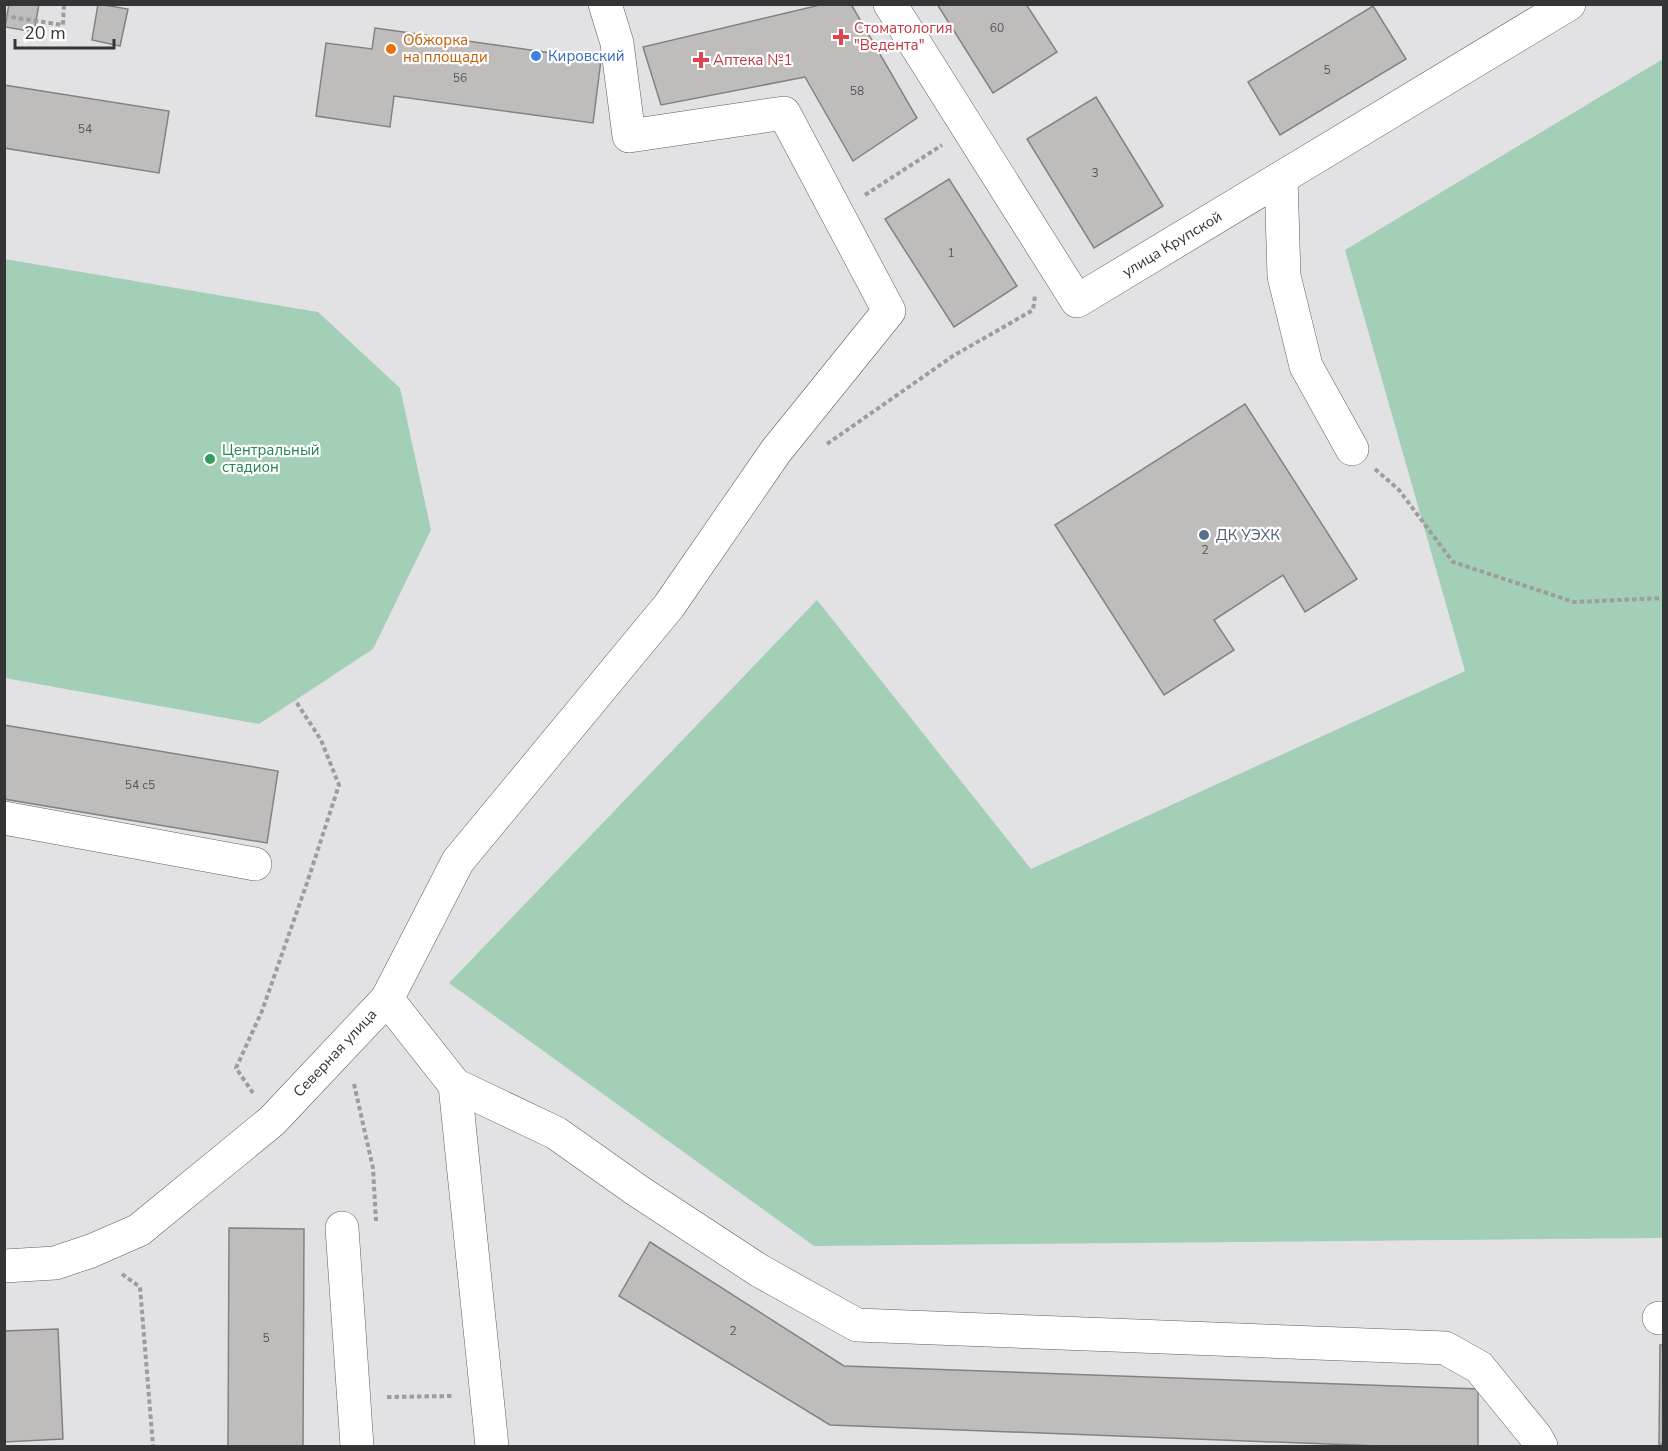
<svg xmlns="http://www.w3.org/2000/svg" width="1668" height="1451" font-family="'Nunito Sans',sans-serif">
	<rect width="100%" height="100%" fill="#e2e2e5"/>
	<g fill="#a2cfb5">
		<polygon points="1663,59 1663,1238 814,1246 449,983 817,600 1031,869 1465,671 1345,250"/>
		<polygon points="4,259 318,312 400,388 431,530 373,649 259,724 5,678"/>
	</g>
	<g fill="#bfbdbc" stroke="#848281" stroke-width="1.5">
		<polygon points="9,4 39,4 34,32 5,27"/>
		<polygon points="98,4 128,9 120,46 92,40"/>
		<polygon points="824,4 851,4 917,118 853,161 805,77 661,105 643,47"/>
		<polygon points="937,4 1026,4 1057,52 993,93"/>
		<polygon points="1373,6 1406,59 1280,135 1248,82"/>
		<polygon points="375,28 601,60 593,123 394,96 390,127 316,116 326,43 372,49"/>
		<polygon points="4,85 169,111 159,173 4,148"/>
		<polygon points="1096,97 1163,206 1094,248 1027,139"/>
		<polygon points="949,179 1017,286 954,327 885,219"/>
		<polygon points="1245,404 1357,579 1305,612 1283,575 1214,620 1234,650 1164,695 1055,525"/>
		<polygon points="4,725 278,771 267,843 4,799"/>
		<polygon points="229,1228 304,1229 303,1446 228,1446"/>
		<polygon points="650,1242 844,1366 1478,1389 1478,1446 1380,1446 830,1425 619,1296"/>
		<polygon points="58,1329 63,1439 4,1442 4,1331"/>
		<polygon points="1660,1345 1664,1345 1664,1444 1659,1444"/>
	</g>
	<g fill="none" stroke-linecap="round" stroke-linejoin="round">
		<g stroke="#5f5f61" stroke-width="34">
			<g id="minor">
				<polyline points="890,4 1077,301 1569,4"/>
				<polyline points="1281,178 1284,276 1306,366 1352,449"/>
				<polyline points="4,818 255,864"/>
				<polyline points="387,999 458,861 669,606 776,451 889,311 784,113 629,136 617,43 605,4"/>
				<polyline points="455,1085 556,1133 638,1191 760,1271 857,1325 1445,1348 1479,1367 1536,1437 1541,1446"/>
				<polyline points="342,1228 357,1446"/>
				<polyline points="4,1266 55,1263 91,1251 139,1230 272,1121 387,999 455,1085 492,1446"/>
				<polyline points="1659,1318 1664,1318"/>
			</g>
		</g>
		<g stroke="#9c9d9f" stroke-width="4" stroke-dasharray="4.5 3" stroke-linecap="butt">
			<polyline points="4,16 63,25 64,4"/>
			<polyline points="865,195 942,145"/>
			<polyline points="827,444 953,356 1033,310 1035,296"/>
			<polyline points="1375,469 1399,490 1453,562 1574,602 1664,598"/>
			<polyline points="354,1084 373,1168 376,1221"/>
			<polyline points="253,1093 236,1068 262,1011 308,880 339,785 321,740 295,700"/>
			<polyline points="122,1274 140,1287 153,1446"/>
			<polyline points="387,1397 454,1396"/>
		</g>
		<use href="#minor" stroke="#fff" stroke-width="33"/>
	</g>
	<g fill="#e0444e" stroke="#fff" stroke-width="2">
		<path d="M838 28h6v6h6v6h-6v6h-6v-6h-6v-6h6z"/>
		<path d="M698 51h6v6h6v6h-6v6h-6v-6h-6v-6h6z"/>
	</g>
	<circle fill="#e8710a" stroke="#fff" stroke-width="2" cx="391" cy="49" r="6"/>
	<circle fill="#3f7fe0" stroke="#fff" stroke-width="2" cx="536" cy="56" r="6"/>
	<circle fill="#2e9e5b" stroke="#fff" stroke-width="2" cx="210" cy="459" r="6"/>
	<circle fill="#5c6f8a" stroke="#fff" stroke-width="2" cx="1204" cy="535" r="6"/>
	<g text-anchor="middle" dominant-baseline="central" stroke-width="4.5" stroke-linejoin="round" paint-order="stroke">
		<g font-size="12" fill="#575758">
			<text x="997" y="28">60</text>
			<text x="1327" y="70">5</text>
			<text x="460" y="78">56</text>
			<text x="857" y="91">58</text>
			<text x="85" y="129">54</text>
			<text x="1095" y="173">3</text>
			<text x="951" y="253">1</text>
			<text x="1205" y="550">2</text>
			<text x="140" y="785">54 с5</text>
			<text x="733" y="1331">2</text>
			<text x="266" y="1338">5</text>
		</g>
		<g font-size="15" fill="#be3a42" stroke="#fff" text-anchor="start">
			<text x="854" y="28">Стоматология<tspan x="854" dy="17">"Ведента"</tspan></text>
			<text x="713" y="60">Аптека №1</text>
		</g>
		<g font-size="15" fill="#c56008" stroke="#fff" text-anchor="start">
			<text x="403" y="40">Обжорка<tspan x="403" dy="17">на площади</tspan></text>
		</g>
		<g font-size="15" fill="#366cbe" stroke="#fff" text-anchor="start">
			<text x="548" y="56">Кировский</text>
		</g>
		<g font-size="15" fill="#343536" stroke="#fff">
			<text transform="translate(1172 244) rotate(-31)">улица Крупской</text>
			<text transform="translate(335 1053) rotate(-47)">Северная улица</text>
		</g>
		<g font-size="15" fill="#27864d" stroke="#fff" text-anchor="start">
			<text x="222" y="450">Центральный<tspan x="222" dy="17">стадион</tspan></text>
		</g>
		<g font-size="15" fill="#4e5e75" stroke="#fff" text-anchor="start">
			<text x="1216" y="535">ДК УЭХК</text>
		</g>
	</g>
	<rect width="1668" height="1451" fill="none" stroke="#343536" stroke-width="12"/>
	<path d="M15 39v9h99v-9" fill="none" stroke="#343536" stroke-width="3"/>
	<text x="24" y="39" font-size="18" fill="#343536" stroke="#ffffff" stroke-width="4.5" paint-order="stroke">20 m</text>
</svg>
